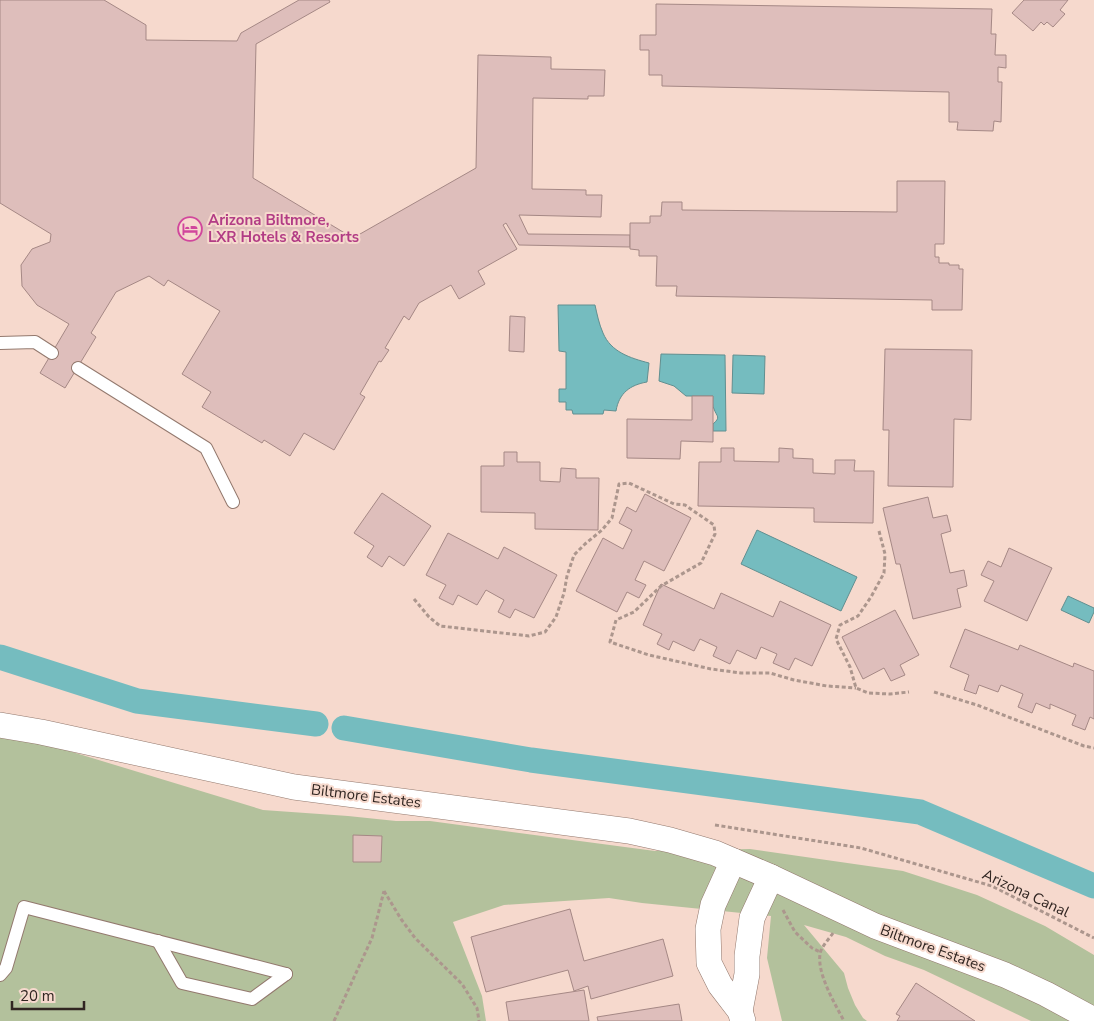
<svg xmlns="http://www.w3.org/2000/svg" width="1094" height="1021" font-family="'Nunito Sans',sans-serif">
	<rect width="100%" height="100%" fill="#f6d9cd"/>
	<polygon fill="#b3c19c" points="0,730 263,810 348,816 396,821 430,821 655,851 750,849 903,871 977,895 1045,926 1094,955 1094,1021 1031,1021 924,970 885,956 846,937 804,925 844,973 848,988 855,1005 863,1018 867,1021 782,1021 767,958 771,916 642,903 609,898 504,905 453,922 482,996 486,1021 0,1021"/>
	<g fill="#75bcbf" stroke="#618f90">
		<path d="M558,305H595C597,314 599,324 603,333C611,352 630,358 649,363L647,382C630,385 619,393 616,411L604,410L603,414H573L572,410H566V402H559V389H566V352L559,351Z"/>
		<path d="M661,354L725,355L726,431H713V424C721,417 717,417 714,409C712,406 713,400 713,396H686L674,386L659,381Z"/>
		<polygon points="733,355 765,356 764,394 732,393"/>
		<polygon points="757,530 857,577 841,611 741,564"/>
		<polygon points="1068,596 1094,608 1094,612 1089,623 1061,610"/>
	</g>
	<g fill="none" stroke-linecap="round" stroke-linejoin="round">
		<g stroke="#75bcbf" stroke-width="25">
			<polyline points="0,657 137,701 316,724"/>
			<polyline points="344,728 531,760 920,812 1094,886"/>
		</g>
	</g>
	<g fill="#debebb" stroke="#a58885">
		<polygon points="0,0 104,0 146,25 146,40 237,41 241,33 299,0 329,0 330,2 256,44 253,178 353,238 476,168 478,55 551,57 551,69 605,70 604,96 588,96 588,99 533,98 532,189 586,190 586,195 602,195 601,217 519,215 528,234 630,235 630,247 519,245 506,223 503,225 517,249 478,271 485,284 459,299 451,285 419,303 409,320 404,316 385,348 389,350 381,362 379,361 360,394 365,397 334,450 304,433 290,456 264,440 262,443 202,407 211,392 182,374 220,311 168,280 164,286 149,276 116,292 91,333 96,337 65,388 40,373 69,324 37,305 22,286 21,265 32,249 50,242 51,234 0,203"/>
		<polygon points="1024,0 1068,0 1060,10 1065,14 1053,27 1047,22 1044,25 1041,22 1033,31 1012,13"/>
		<polygon points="656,4 992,9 991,34 996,34 995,55 1006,55 1006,68 998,67 998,82 1002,82 1001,122 994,121 993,131 957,130 958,122 949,122 949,92 662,86 662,75 649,75 649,50 640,50 640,35 656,35"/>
		<polygon points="897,181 945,181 944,244 935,244 935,257 939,257 939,263 949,263 949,265 959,265 959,269 963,269 962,310 932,310 932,300 676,296 677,286 656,286 657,256 639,256 639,250 630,249 630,223 650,223 650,216 661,216 662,202 682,202 682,210 897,212"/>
		<polygon points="510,316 525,317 524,352 509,351"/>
		<polygon points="885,349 972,350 971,420 954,419 953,487 888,486 889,430 883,430"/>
		<polygon points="692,396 713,396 713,442 681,441 680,459 627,458 627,419 692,420"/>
		<polygon points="721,448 734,448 734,461 779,462 779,448 793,449 793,458 813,459 813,473 835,474 835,460 855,460 854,471 874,471 873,523 814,522 814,508 698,506 699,462 721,462"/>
		<polygon points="504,452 517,452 517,462 540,462 540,481 560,482 561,468 576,469 576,478 599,478 598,530 535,529 535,513 481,512 481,466 504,466"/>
		<polygon points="382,493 431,526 404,566 389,556 382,567 367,557 374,546 354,533"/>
		<polygon points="645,494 691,518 664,571 644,561 635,580 646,585 639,598 627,592 617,612 576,591 603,538 623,549 632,530 619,523 627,507 636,512"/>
		<polygon points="928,497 933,518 947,515 951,531 941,534 950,573 964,570 967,586 957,589 961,607 913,619 900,564 896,564 883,508"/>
		<polygon points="448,533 498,559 504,547 557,575 534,618 515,609 510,618 498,612 504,600 486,590 477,605 458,595 453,605 439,598 446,585 426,575"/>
		<polygon points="1009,548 1052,568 1027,621 984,601 994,581 981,575 988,561 1001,567"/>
		<polygon points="661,584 714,609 721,593 773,617 780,601 831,625 812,666 795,658 789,670 773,663 777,654 761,647 756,659 737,650 730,664 713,656 717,647 700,639 694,651 673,641 669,650 657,644 662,634 643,625"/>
		<polygon points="895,610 919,655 900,665 905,675 891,681 884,668 863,679 842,637"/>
		<polygon points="965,629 1018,650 1020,645 1073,667 1074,663 1094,671 1094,719 1090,717 1085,730 1072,725 1076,715 1050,704 1050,709 1036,703 1032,713 1018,707 1023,694 1001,685 998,692 979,685 976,694 964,690 969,675 950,667"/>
		<polygon points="353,835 382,836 381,862 353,862"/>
		<polygon points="570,909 584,961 663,939 673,976 591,999 588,986 574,991 568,970 486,992 471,937"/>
		<polygon points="916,983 975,1021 897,1021 900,1016 896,1014"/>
		<polygon points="584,990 589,1021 509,1021 506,1002"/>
		<polygon points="679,1004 682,1021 598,1021 597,1017"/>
	</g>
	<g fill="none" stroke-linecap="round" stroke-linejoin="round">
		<g stroke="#93796e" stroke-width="14">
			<g id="service">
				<polyline points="0,343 35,342 52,353"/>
				<polyline points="78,368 206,448 233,502"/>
				<polyline points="158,941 182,983 252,999 286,974"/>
				<polyline points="0,975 6,968 24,907 286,974"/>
			</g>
		</g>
		<g stroke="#93796e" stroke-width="26">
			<g id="minor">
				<polyline points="0,725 41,732 294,787 629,831 670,840 715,853 771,877 875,926 1005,975 1046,994 1094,1020"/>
				<polyline points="733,861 713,905 708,929 709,963 720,985 740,1011 743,1021"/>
				<polyline points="740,1011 747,974 747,956 752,918 771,877"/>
			</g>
		</g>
		<g stroke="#ac968d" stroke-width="3" stroke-dasharray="4 2.5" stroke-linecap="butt">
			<polyline points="879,531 885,554 884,573 871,597 858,616 840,625 836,639 850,667 856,688 868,693 890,694 909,692"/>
			<polyline points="414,599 429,617 440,626 529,636 545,632 556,617 564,593 567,576 574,555 585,544 602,530 612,518 619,484 629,483 674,504 685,505 714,525 715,534 701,563 661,586 634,612 616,620 610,642 649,655 711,669 741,673 770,673 794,680 827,686 856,688"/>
			<polyline points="934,692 977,705 1084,746 1094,748"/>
			<polyline points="715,825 861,848 992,886 1094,938"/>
			<polyline points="384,891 401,919 415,938 462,984 477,1008 479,1021"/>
			<polyline points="783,910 795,932 812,948 820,952"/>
			<path d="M833,933C829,939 821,947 820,954C817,974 835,1004 844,1021"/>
			<polyline points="334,1021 372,938 384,891"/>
		</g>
		<use href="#service" stroke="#fff" stroke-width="12"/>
		<use href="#minor" stroke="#fff" stroke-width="25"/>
	</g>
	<defs>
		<g id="hotel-ring" transform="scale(1.25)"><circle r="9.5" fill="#f6d9cd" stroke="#d1479c" stroke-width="1.5"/><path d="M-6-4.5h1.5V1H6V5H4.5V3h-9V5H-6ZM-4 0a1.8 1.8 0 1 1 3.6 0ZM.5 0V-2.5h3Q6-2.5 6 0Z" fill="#d1479c"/></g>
	</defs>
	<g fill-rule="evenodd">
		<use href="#hotel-ring" x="190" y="229"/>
	</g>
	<g text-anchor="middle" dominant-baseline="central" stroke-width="4" stroke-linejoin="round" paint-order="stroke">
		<g font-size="15" font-weight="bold" fill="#b23c85" stroke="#f6d9cd" text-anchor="start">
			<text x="208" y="220">Arizona Biltmore,<tspan x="208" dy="17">LXR Hotels &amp; Resorts</tspan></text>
		</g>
		<g font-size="15" fill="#312622" stroke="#f6d9cd">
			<text transform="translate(366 796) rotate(7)">Biltmore Estates</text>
			<text transform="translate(1026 893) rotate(25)">Arizona Canal</text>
			<text transform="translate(933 948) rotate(20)">Biltmore Estates</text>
		</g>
	</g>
	<path d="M12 1001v8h72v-8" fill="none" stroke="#312622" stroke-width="2.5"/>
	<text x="20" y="1001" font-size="15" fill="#312622" stroke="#f6d9cd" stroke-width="4" paint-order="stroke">20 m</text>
</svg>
